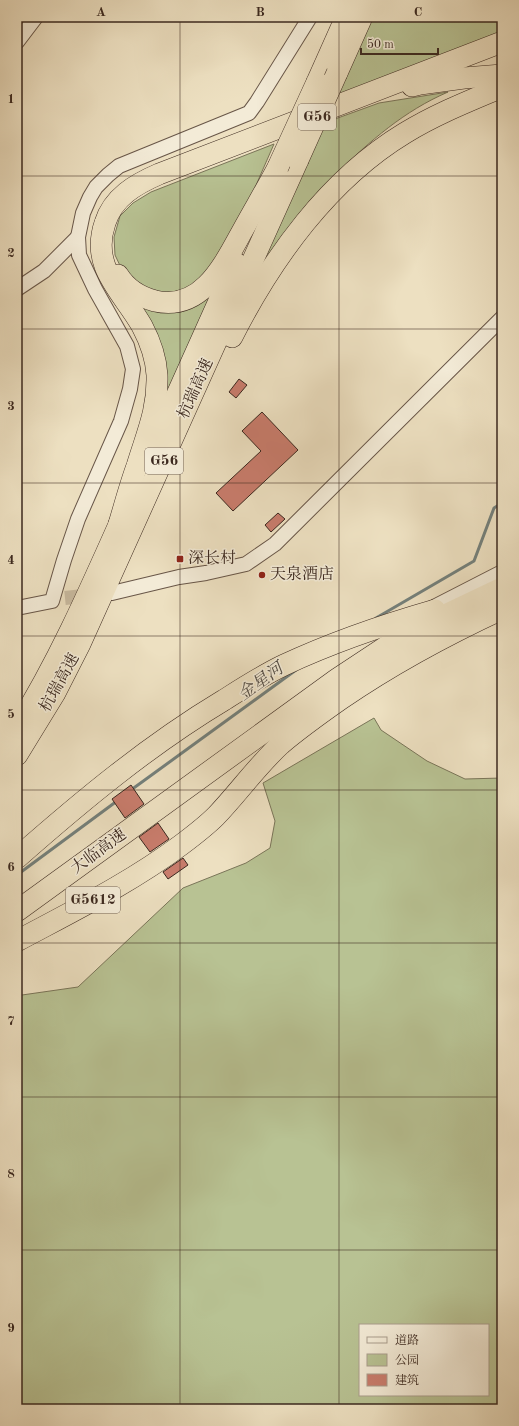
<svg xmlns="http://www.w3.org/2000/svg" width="519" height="1426" font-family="'Old Standard TT','Noto Serif SC',serif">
	<rect width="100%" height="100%" fill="#ede0c1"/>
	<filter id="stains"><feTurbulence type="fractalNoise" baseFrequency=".005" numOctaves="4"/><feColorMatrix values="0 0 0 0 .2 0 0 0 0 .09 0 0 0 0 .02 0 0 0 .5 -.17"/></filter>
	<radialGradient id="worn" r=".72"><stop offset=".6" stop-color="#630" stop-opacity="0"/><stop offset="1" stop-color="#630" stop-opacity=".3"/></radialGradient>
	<g fill="#b8c293" stroke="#7a7559" fill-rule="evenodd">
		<polygon points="368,17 502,17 502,34 330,100"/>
		<path d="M448,92C404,111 370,141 336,174L255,275L324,123L379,103Z"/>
		<polygon points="274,144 232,240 195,288 159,295 124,274 115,255 114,237 120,216 133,203 151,192"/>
		<polygon points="215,285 165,399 132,298"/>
		<path d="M374,718L381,730L427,761L465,779L502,778V1409H17V997L22,995L78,987L183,888L246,863L270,848L275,821L263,783ZM360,1325H488V1395H360Z"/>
	</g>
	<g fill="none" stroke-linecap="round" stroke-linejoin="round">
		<g stroke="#74807b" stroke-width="3">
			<polyline points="376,618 474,561 494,508 502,503"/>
			<polyline points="131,790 296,670"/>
			<polyline points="17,875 117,801"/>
		</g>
	</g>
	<g fill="#c87c6c" stroke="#3b281f">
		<polygon points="239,379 247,385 236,398 229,392"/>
		<polygon points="262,412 298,450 233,511 216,493 261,451 242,431"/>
		<polygon points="278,513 285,519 271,532 265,525"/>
		<polygon points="131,785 144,804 125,818 112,799"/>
		<polygon points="158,823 169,839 150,852 139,837"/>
		<polygon points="183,858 188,865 168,879 163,872"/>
	</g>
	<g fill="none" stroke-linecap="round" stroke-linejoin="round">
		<polyline stroke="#c9bba1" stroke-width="14" stroke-dasharray="14 7" stroke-linecap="butt" points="65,598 94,595"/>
		<g stroke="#685648" stroke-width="16">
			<g id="minor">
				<polyline points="17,42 36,17"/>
				<polyline points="17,289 44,271 78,237"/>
				<polyline points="112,593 179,577 206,573 246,564 275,544 502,318"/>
				<polyline points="17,608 52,601 64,560 78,519 121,421 130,389 133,369 127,346 95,289 79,255 78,237 83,213 90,197 96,187 108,175 119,166 249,113 257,102 310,17"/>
				<polyline points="426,611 502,572"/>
			</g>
		</g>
		<g stroke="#3b281f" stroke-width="22">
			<g id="highway">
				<polyline points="337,73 362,17"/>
				<polyline points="317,82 346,17"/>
				<polyline points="412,86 420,84 464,78 502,75"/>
				<path d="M118,275C126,288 140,297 155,301C203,312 225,262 244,228C255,208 267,188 278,167"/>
				<path d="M232,337C272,258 329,179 405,133C436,114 469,101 502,87"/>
				<polyline points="157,439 236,263"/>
				<path d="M119,524C125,504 130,485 137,466C147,433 158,410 157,375C156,358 150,341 142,326C122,291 90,267 105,223C113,197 136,184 159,174L502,42"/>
				<path d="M17,728C60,659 92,585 125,511"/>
				<polyline points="17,755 55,693 80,644 298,160"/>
				<path d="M17,858C83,800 149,745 224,700C243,688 263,675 284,665C333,642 383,625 435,610"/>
				<polyline points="17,911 337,679 387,646 441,617 502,588"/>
				<path d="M17,941C73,911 130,883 181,845C193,836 205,827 216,816C238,793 257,766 281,744C300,728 321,713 341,699C392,664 446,635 502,609"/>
			</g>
		</g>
		<use href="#minor" stroke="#f3ebd7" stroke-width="14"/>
		<use href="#highway" stroke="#ede0c1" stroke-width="21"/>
		<g stroke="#3b281f" stroke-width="22" stroke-linecap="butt">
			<g id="highway-bridge">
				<polyline points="298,160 337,73"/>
				<polyline points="278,167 317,82"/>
			</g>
		</g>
		<use href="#highway-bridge" stroke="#ede0c1" stroke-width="21"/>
	</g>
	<path fill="none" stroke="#3b281f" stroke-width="1" stroke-opacity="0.55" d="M180,17V1409M339,17V1409M17,176H502M17,329H502M17,483H502M17,636H502M17,790H502M17,943H502M17,1097H502M17,1250H502"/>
	<g fill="#8f2418" stroke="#f3ebd7" stroke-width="1.5">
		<rect x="176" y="555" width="8" height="8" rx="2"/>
		<circle cx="262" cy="575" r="4"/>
	</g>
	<g text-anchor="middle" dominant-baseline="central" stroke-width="3" stroke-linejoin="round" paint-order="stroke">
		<g fill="#f3ebd7" stroke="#726256" stroke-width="1">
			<rect x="298" y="104" width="38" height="26" rx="3"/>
			<rect x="145" y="448" width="38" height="26" rx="3"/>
			<rect x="66" y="887" width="54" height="26" rx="3"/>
		</g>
		<g font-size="15" font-weight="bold" fill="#3b281f">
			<text x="317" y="117">G56</text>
			<text x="164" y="461">G56</text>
			<text x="93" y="900">G5612</text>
		</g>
		<g font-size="16" fill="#3b281f" stroke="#f3ebd7">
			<text transform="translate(196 389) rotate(-66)">杭瑞高速</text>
			<text transform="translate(60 683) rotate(-61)">杭瑞高速</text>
			<text transform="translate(99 852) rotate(-36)">大临高速</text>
		</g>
		<g font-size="16" fill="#3b281f" stroke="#f3ebd7" text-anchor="start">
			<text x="188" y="559">深长村</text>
			<text x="270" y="575">天泉酒店</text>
		</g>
		<g font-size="17" font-style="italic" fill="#534d46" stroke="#f3ebd7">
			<text transform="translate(261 682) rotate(-36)">金星河</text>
		</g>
	</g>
	<rect width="519" height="1426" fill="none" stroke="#ede0c1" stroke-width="44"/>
	<rect x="359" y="1324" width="130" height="72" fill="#f3ebd7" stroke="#a99d8d"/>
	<rect x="367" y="1337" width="20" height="6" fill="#f3ebd7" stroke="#a99d8d"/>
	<text x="395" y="1344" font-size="12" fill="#3b281f">道路</text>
	<rect x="367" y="1354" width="20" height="12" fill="#b8c293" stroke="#a99d8d"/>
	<text x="395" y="1364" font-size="12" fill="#3b281f">公园</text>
	<rect x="367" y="1374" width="20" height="12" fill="#c87c6c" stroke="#a99d8d"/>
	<text x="395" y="1384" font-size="12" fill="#3b281f">建筑</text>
	<path d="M361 48v6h77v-6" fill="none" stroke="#3b281f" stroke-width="2"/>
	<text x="367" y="48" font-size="12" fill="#3b281f" stroke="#f3ebd7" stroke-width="3" paint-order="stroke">50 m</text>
	<rect x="22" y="22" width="475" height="1382" fill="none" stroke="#3b281f" stroke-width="1.5"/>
	<g font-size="13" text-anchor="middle" font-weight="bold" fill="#3b281f">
		<text x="101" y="16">A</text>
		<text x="260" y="16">B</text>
		<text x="418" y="16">C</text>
		<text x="11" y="103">1</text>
		<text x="11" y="257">2</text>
		<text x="11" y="410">3</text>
		<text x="11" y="564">4</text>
		<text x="11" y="718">5</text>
		<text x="11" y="871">6</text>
		<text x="11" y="1025">7</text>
		<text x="11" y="1178">8</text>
		<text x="11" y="1332">9</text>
	</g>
	<rect width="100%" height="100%" filter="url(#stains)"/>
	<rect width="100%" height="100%" fill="url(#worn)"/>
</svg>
